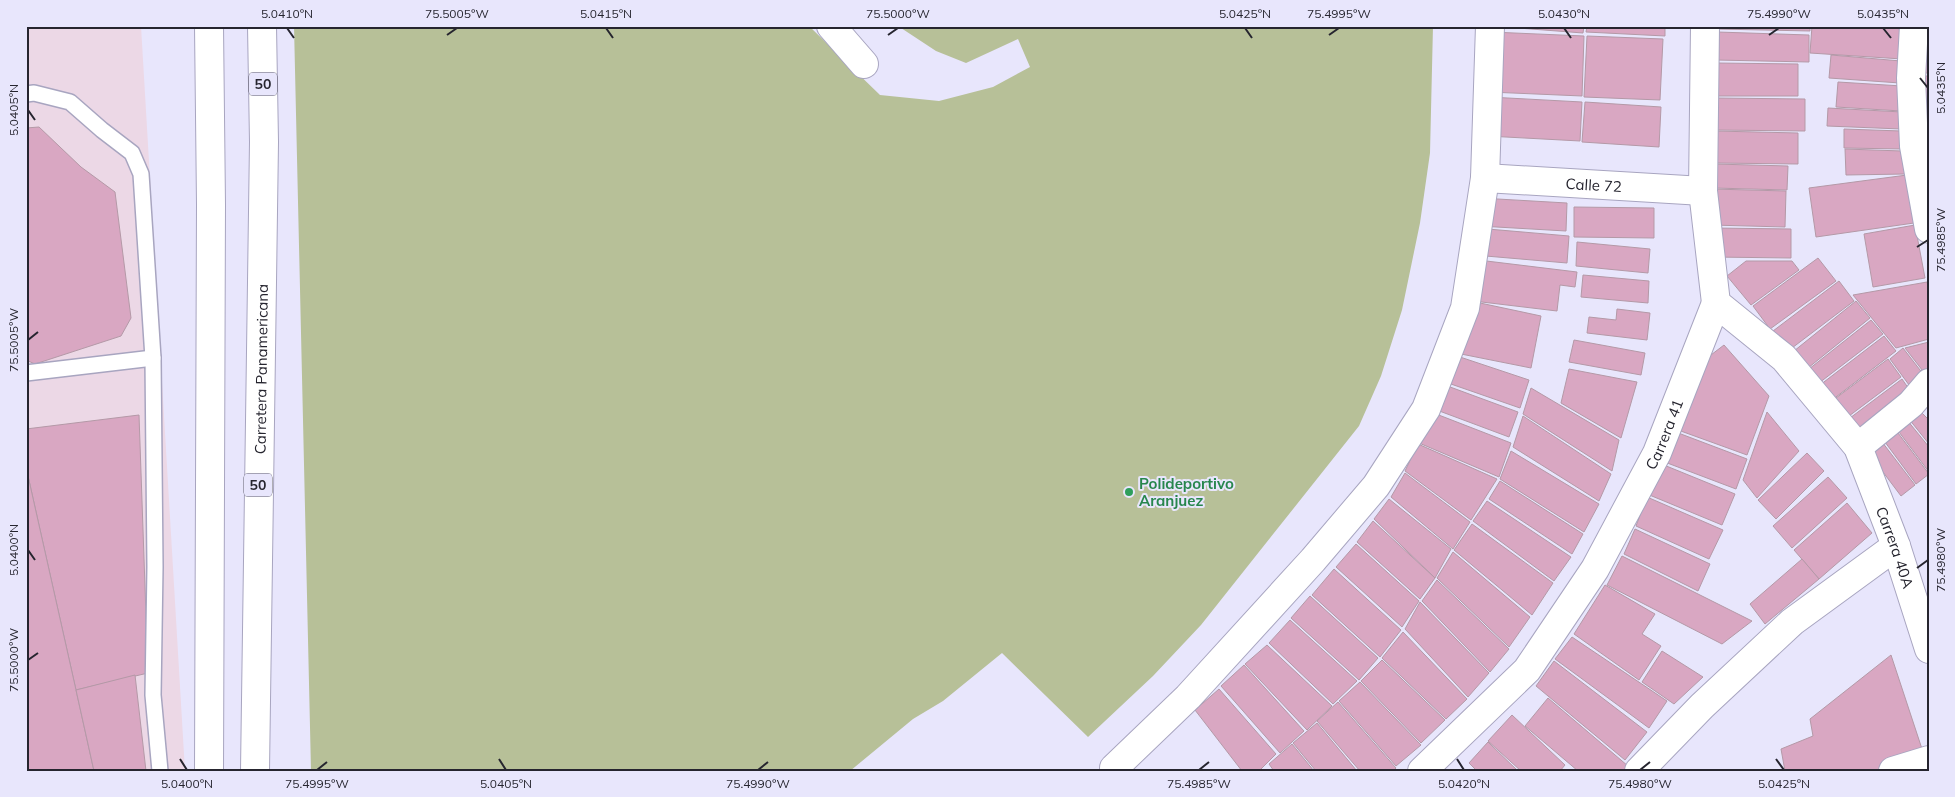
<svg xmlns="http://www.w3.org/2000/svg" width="1955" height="797" font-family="Mulish,sans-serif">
	<rect width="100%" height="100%" fill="#e8e6fc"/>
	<polygon fill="#ecd8e6" points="26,26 141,26 185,771 26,771"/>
	<polygon fill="#b7c098" points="294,26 809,26 880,95 939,101 993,87 1030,67 1018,39 966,63 936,51 898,26 1433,26 1430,153 1420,223 1402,310 1381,376 1359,426 1201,625 1153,676 1088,737 1002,653 943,701 913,719 850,771 311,771"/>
	<g fill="#d9a7c2" stroke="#b499a7">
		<polygon points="1492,26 1584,26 1583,33"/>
		<polygon points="1587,26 1665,26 1665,36 1586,32"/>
		<polygon points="1717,26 1810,26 1810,31 1717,29"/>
		<polygon points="1812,26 1863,26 1904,29 1902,59 1810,53"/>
		<polygon points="1491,32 1584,36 1582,96 1489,92"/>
		<polygon points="1717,32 1809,35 1809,62 1716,60"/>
		<polygon points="1587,36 1663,39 1660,100 1584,97"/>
		<rect x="1923" y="45" width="6" height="28"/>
		<polygon points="1831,55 1901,61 1900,83 1829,78"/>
		<polygon points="1716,63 1798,64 1798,96 1716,96"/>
		<polygon points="1924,76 1929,76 1929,102 1924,103"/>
		<polygon points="1838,82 1902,86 1901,111 1836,107"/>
		<polygon points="1489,97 1582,102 1580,141 1487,136"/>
		<polygon points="1715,98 1805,99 1805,131 1715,130"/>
		<polygon points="1585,102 1661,107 1659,147 1582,142"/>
		<polygon points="1828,108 1902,112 1901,129 1827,126"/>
		<polygon points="39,127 81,167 115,192 131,318 121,336 35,364 26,360 26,128"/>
		<polygon points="1844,129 1901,131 1902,149 1844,148"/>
		<polygon points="1715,131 1798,133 1798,164 1715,163"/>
		<polygon points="1845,149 1902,151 1905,174 1846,175"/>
		<polygon points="1714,164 1788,166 1787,190 1714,188"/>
		<polygon points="1907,175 1914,223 1816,237 1809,188"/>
		<polygon points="1712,189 1786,191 1785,227 1711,225"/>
		<polygon points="1480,198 1567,203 1566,231 1479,226"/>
		<polygon points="1574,207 1654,208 1654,238 1574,237"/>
		<polygon points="1915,225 1925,278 1873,287 1864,234"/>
		<polygon points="1476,228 1569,236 1567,263 1474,255"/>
		<polygon points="1713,228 1791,229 1791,258 1712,257"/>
		<polygon points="1577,242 1650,249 1648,273 1576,266"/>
		<polygon points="1818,258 1836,281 1770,329 1753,306"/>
		<polygon points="1470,259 1577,272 1575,287 1560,285 1557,311 1465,300"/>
		<polygon points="1746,261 1792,261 1799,270 1751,305 1727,276"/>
		<polygon points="1583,275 1649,281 1648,303 1581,297"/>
		<polygon points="1839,281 1854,301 1788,351 1773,331"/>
		<polygon points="1927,282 1929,293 1929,339 1896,348 1853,295"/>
		<polygon points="1466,300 1541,316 1531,368 1456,353"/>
		<polygon points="1856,301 1870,318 1808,368 1794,351"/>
		<polygon points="1617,309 1650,313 1647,340 1587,333 1589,317 1616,320"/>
		<polygon points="1871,320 1883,334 1819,383 1809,369"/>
		<polygon points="1884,336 1896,351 1832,400 1820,385"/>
		<polygon points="1574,340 1645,353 1641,375 1569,362"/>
		<polygon points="1929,342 1929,368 1926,375 1905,348"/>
		<polygon points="1724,345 1769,396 1747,455 1678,430 1690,371"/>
		<polygon points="1903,348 1927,379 1912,389 1890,359"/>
		<polygon points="1457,356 1529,380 1520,408 1448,383"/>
		<polygon points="1888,359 1901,377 1845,419 1832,401"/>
		<polygon points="1569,369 1637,382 1621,438 1561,403"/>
		<polygon points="1902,379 1911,392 1855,433 1846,421"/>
		<polygon points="1442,384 1518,412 1509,437 1434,409"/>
		<polygon points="1531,388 1619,440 1612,471 1523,414"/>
		<polygon points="1919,410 1929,420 1929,444 1909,419"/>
		<polygon points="1431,412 1511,443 1499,477 1419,443"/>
		<polygon points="1767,412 1799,451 1757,498 1743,480"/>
		<polygon points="139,415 148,673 76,690 26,467 26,429"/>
		<polygon points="1523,416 1611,474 1599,501 1513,447"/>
		<polygon points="1907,420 1929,447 1929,472 1896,428"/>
		<polygon points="1895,429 1929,474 1916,484 1882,438"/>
		<polygon points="1673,431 1747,459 1736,489 1662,461"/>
		<polygon points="1879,438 1915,485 1901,496 1865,448"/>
		<polygon points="1418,444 1497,479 1471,520 1405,471"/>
		<polygon points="1511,451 1599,504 1584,532 1500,479"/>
		<polygon points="1807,453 1824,471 1776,519 1758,500"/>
		<polygon points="1659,463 1735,494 1722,525 1647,494"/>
		<polygon points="26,467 76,690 94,771 26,771"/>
		<polygon points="1405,473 1470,522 1453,549 1391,497"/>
		<polygon points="1828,477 1847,498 1792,548 1773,526"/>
		<polygon points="1500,481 1583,534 1572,554 1489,499"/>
		<polygon points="1647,497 1723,530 1709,559 1636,526"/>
		<polygon points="1389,499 1451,549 1435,578 1374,519"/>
		<polygon points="1487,501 1571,557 1554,581 1473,521"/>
		<polygon points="1847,503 1872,533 1819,579 1794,550"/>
		<polygon points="1373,521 1435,578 1420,599 1357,542"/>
		<polygon points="1472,524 1553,583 1532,615 1454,550"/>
		<polygon points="1635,529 1710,564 1698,591 1624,554"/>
		<polygon points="1356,544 1419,601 1402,627 1336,567"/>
		<polygon points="1453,552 1530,617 1509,647 1437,578"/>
		<polygon points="1622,556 1752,621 1722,644 1607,585"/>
		<polygon points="1802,559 1819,579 1765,624 1750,604"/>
		<polygon points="1334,569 1401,630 1380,657 1312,595"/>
		<polygon points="1437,580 1509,649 1490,672 1422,601"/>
		<polygon points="1605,585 1655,614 1642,634 1661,646 1639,680 1574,634"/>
		<polygon points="1310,596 1378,658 1359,680 1291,618"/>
		<polygon points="1420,602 1489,673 1468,697 1405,629"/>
		<polygon points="1290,620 1357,681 1333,704 1269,643"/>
		<polygon points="1403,632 1467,699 1446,719 1382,658"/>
		<polygon points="1572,637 1667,701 1649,728 1555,659"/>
		<polygon points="1267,645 1332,706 1307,730 1245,664"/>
		<polygon points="1662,651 1703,677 1674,704 1642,682"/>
		<polygon points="1891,655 1924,755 1876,771 1785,771 1781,749 1813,736 1810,719"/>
		<polygon points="1382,660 1445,720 1421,743 1361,681"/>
		<polygon points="1554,661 1647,732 1625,760 1536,686"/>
		<polygon points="1244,665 1304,731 1280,753 1221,686"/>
		<polygon points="135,675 146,771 94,771 76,690"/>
		<polygon points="1360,682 1421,745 1396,766 1339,701"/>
		<polygon points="1219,689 1276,754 1259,771 1242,771 1195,710"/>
		<polygon points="1548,698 1628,766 1624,771 1578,771 1525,726"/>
		<polygon points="1338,702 1396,768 1393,771 1360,771 1317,721"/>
		<polygon points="1512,715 1565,765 1560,771 1521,771 1488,741"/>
		<polygon points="1317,723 1357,771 1316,771 1293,743"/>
		<polygon points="1488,742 1518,771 1477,771 1469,763"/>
		<polygon points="1292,744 1314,771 1274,771 1269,764"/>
	</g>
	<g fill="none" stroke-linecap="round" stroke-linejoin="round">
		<g stroke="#a8a5c0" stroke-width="18">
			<g id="service">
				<polyline points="26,94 34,93 70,102 102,130 132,153 141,174 153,358 155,567 153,695 160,771"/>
				<polyline points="26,373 153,358"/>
			</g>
		</g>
		<g stroke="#a8a5c0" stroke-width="30">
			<g id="minor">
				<polyline points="831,26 864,64"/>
				<polyline points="1914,26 1911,78 1914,146 1929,229"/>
				<path id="s1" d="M1485,178L1703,191"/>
				<polyline points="1858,447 1911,404 1929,383"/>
				<path id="s2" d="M1422,771L1527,670L1595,569L1657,453L1716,303"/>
				<polyline points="1639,771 1702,706 1792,622 1896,546"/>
				<polyline points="1893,771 1929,760"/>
			</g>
		</g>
		<g stroke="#a8a5c0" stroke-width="30">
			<g id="tertiary">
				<path id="s3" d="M1705,26L1703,191L1716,303L1784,358L1858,447L1896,546L1929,649"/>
				<polyline points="1117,771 1114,768 1188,697 1313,560 1376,486 1426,409 1465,308 1485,178 1490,26"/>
			</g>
		</g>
		<g stroke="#a8a5c0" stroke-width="30">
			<g id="trunk">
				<polyline points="209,771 211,205 209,26"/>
				<path id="s4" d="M255,771L264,142L262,26"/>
			</g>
		</g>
		<use href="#service" stroke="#fff" stroke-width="15"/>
		<use href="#minor" stroke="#fff" stroke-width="28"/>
		<use href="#tertiary" stroke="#fff" stroke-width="28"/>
		<use href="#trunk" stroke="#fff" stroke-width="28"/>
	</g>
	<path fill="none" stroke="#26252f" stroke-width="2" d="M287,28L294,38M606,28L613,38M1245,28L1252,38M1564,28L1571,38M1883,28L1891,38M447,35L457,28M888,35L898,28M1329,35L1339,28M1769,35L1779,28M1920,78L1928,88M28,110L35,120M1917,247L1928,240M28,340L38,332M28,550L35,560M1917,568L1928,560M28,660L38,653M180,759L187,770M499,759L506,770M1457,759L1464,770M1776,759L1784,770M317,770L327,762M758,770L768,762M1199,770L1209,762M1640,770L1650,762"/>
	<circle fill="#2e9e5b" stroke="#e8e6fc" stroke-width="2" cx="1129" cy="492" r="5"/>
	<g text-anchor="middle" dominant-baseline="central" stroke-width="4" stroke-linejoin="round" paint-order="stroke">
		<g fill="#e8e6fc" stroke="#605f6c" stroke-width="1">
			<rect x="249" y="72.5" width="28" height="23" rx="4"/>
			<rect x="244" y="473.5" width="28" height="23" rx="4"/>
		</g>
		<g font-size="14" font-weight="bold" fill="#26252f">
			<text x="263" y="84">50</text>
			<text x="258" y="485">50</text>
		</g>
		<g font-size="15" fill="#26252f" stroke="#e8e6fc">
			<text stroke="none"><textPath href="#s1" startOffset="109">Calle 72</textPath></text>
			<text stroke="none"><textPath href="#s4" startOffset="402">Carretera Panamericana</textPath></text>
			<text stroke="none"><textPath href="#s2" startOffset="419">Carrera 41</textPath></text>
			<text stroke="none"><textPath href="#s3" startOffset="588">Carrera 40A</textPath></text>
		</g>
		<g font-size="15" font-weight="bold" fill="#27864d" stroke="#e8e6fc" text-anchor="start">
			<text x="1139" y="483">Polideportivo<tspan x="1139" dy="17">Aranjuez</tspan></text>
		</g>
	</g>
	<rect width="1955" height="797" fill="none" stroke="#e8e6fc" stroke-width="55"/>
	<rect x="28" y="28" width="1900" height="742" fill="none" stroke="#26252f" stroke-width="2"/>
	<g font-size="12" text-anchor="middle" fill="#26252f">
		<text x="287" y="18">5.0410°N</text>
		<text x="457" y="18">75.5005°W</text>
		<text x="606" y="18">5.0415°N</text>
		<text x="898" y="18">75.5000°W</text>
		<text x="1245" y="18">5.0425°N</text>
		<text x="1339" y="18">75.4995°W</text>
		<text x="1564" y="18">5.0430°N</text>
		<text x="1779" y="18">75.4990°W</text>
		<text x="1883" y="18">5.0435°N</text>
		<text transform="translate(1941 88) rotate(-90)" y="4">5.0435°N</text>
		<text transform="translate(14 110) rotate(-90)" y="4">5.0405°N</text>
		<text transform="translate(1941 240) rotate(-90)" y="4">75.4985°W</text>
		<text transform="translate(14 340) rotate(-90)" y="4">75.5005°W</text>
		<text transform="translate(14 550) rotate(-90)" y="4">5.0400°N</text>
		<text transform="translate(1941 560) rotate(-90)" y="4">75.4980°W</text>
		<text transform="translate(14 660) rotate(-90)" y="4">75.5000°W</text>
		<text x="187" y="788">5.0400°N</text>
		<text x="317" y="788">75.4995°W</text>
		<text x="506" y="788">5.0405°N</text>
		<text x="758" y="788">75.4990°W</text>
		<text x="1199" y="788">75.4985°W</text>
		<text x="1464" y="788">5.0420°N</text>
		<text x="1640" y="788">75.4980°W</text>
		<text x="1784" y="788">5.0425°N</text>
	</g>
</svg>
